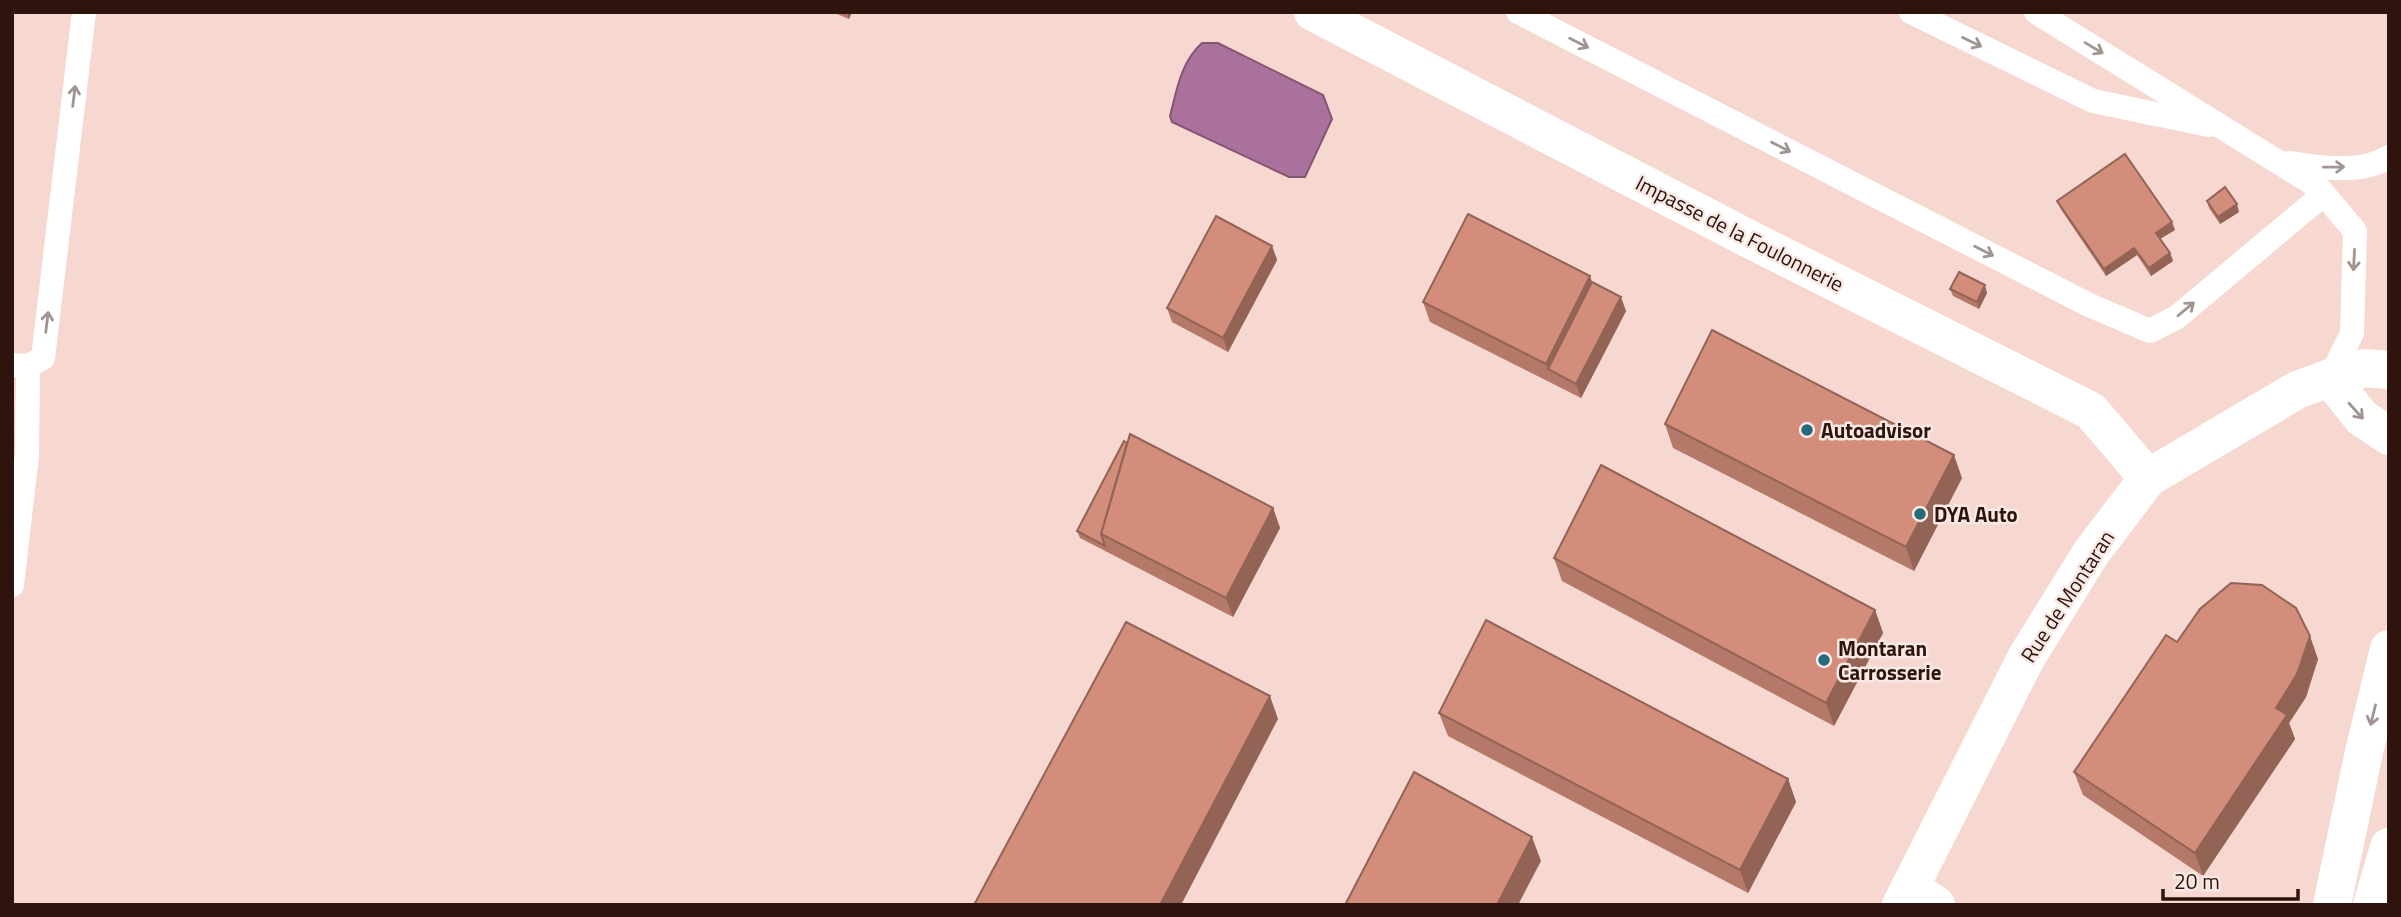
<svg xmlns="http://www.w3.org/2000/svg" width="2401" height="917" font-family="'Titillium Web',sans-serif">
	<rect width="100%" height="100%" fill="#f6d8d0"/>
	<path fill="#aa719c" stroke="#855571" stroke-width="2" d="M1202,43H1218L1323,95L1332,119L1305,177H1289L1172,122L1170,116C1177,89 1181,62 1202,43Z"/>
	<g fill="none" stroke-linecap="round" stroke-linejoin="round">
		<g stroke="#fff" stroke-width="24">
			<polyline points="1518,12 2089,305 2150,331 2177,317 2324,194"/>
			<polyline points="1911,12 2093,101 2209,125"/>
			<polyline points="2036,12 2317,186 2355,231 2352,333 2330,378"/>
			<path d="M2289,163C2320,167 2360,175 2389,157"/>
			<polyline points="12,365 28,366 43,358 84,12"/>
			<polyline points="12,585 27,455 28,366"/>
		</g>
		<g stroke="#fff" stroke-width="38">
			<polyline points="1313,12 1753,241 2091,411 2148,478"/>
			<polyline points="1910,887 1936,905"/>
		</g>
		<g stroke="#fff" stroke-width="38">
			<polyline points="2330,378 2362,418 2389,436"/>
			<polyline points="1901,905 2026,658 2091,553 2148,478 2297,390 2330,378 2365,368 2389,370"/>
			<polyline points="2332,905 2364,752 2389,649"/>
			<polyline points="2372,905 2389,847"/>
		</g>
	</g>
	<g fill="#b5796a">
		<polygon points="832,12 852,12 849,19"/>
		<polygon points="2057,201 2175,230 2160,239 2170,253 2173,261 2151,276 2137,255 2106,276 2060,208"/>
		<polygon points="2207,201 2239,212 2220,224 2209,208"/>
		<polygon points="1272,246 1277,260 1228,352 1172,322 1167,308"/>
		<polygon points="1592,282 1626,311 1581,398 1430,322 1423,302"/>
		<polygon points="1950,289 1987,293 1979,309 1953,296"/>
		<polygon points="1665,424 1962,478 1914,571 1673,448"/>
		<polygon points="1273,508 1280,528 1233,617 1080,538 1077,531"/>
		<polygon points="1554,558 1875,610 1883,633 1834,726 1562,581"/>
		<polygon points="2177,642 2318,659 2306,697 2289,723 2295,739 2203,876 2083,795 2074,772"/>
		<polygon points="1439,713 1788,779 1796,802 1748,893 1448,736"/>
	</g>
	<g fill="#936356">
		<polygon points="847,12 852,12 849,19"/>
		<polygon points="2237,204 2239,212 2220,224 2218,217"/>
		<polygon points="2172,222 2175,230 2158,240 2156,233"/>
		<polygon points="1272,246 1277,260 1228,352 1223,338"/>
		<polygon points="2134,248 2137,255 2106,276 2104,269"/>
		<polygon points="2170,253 2173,261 2151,276 2149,268"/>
		<polygon points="1590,276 1597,296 1548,369 1546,364"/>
		<polygon points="1985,285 1987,293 1979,309 1977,302"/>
		<polygon points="1621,297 1626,311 1581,398 1576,384"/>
		<polygon points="1954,455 1962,478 1914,571 1906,547"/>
		<polygon points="1273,508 1280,528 1233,617 1226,598"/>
		<polygon points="1875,610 1883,633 1834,726 1826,703"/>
		<polygon points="2310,636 2318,659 2306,697 2289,723 2295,739 2203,876 2195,853 2276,708"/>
		<polygon points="1270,696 1278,719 1181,905 1160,905"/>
		<polygon points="1788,779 1796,802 1748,893 1740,870"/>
		<polygon points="1532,837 1541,861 1518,905 1497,905"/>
	</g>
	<g fill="#d28d7b" stroke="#936356" stroke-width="2">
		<polygon points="2125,154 2172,222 2156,233 2170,253 2149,268 2134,248 2104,269 2057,201"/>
		<polygon points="2225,187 2237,204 2218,217 2207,201"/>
		<polygon points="1468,214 1590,276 1546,364 1423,302"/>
		<polygon points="1216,216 1272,246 1223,338 1167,308"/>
		<polygon points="1959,272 1985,285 1977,302 1950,289"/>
		<polygon points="1592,282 1621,297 1576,384 1548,369"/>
		<polygon points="1712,330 1954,455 1906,547 1665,424"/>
		<polygon points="1130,434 1273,508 1226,598 1101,534"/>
		<polygon points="1124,441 1127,443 1101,534 1105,546 1077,531"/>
		<polygon points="1601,465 1875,610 1826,703 1554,558"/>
		<polygon points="2231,583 2262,585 2296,608 2310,636 2297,674 2276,708 2287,715 2195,853 2074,772 2166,635 2177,642 2200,609"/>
		<polygon points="1486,620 1788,779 1740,870 1439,713"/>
		<polygon points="1126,622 1270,696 1160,905 974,905"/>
		<polygon points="1414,772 1532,837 1497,905 1345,905"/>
	</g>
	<defs><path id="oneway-shaft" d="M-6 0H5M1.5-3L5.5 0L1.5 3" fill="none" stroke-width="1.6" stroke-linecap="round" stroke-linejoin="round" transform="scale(1.75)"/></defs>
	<g stroke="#a19592">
		<use href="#oneway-shaft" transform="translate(1972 42) rotate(26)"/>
		<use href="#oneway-shaft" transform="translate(1579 43) rotate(27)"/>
		<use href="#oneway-shaft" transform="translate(2094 48) rotate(31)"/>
		<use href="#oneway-shaft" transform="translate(74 96) rotate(-83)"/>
		<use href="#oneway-shaft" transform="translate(1781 147) rotate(27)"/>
		<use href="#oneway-shaft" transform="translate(2334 167) rotate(-1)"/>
		<use href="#oneway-shaft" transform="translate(1984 251) rotate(27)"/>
		<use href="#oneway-shaft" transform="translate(2354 260) rotate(93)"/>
		<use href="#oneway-shaft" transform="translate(2186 309) rotate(-40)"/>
		<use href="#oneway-shaft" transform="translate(47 322) rotate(-83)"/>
		<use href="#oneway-shaft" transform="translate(2356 411) rotate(48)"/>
		<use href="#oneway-shaft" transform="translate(2373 715) rotate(104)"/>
	</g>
	<g fill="#266b7b" stroke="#f9e9e5" stroke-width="2.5">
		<circle cx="1807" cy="430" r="7"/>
		<circle cx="1920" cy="514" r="7"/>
		<circle cx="1824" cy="660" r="7"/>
	</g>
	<g text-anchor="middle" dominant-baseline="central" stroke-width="5" stroke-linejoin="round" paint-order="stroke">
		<g font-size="21" fill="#2e140d" stroke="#f9e9e5">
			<text transform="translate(1740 233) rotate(27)">Impasse de la Foulonnerie</text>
			<text transform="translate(2067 596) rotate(-57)">Rue de Montaran</text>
		</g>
		<g font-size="21" font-weight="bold" fill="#2e140d" stroke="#f9e9e5" text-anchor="start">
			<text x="1821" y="430">Autoadvisor</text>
			<text x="1934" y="514">DYA Auto</text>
			<text x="1838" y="648">Montaran<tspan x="1838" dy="24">Carrosserie</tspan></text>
		</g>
	</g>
	<rect width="2401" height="917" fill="none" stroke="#2e140d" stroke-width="28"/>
	<path d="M2163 889v10h135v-10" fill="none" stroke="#2e140d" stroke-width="3.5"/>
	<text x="2174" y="889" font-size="21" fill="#2e140d" stroke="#f9e9e5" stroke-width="5" paint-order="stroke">20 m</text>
</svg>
